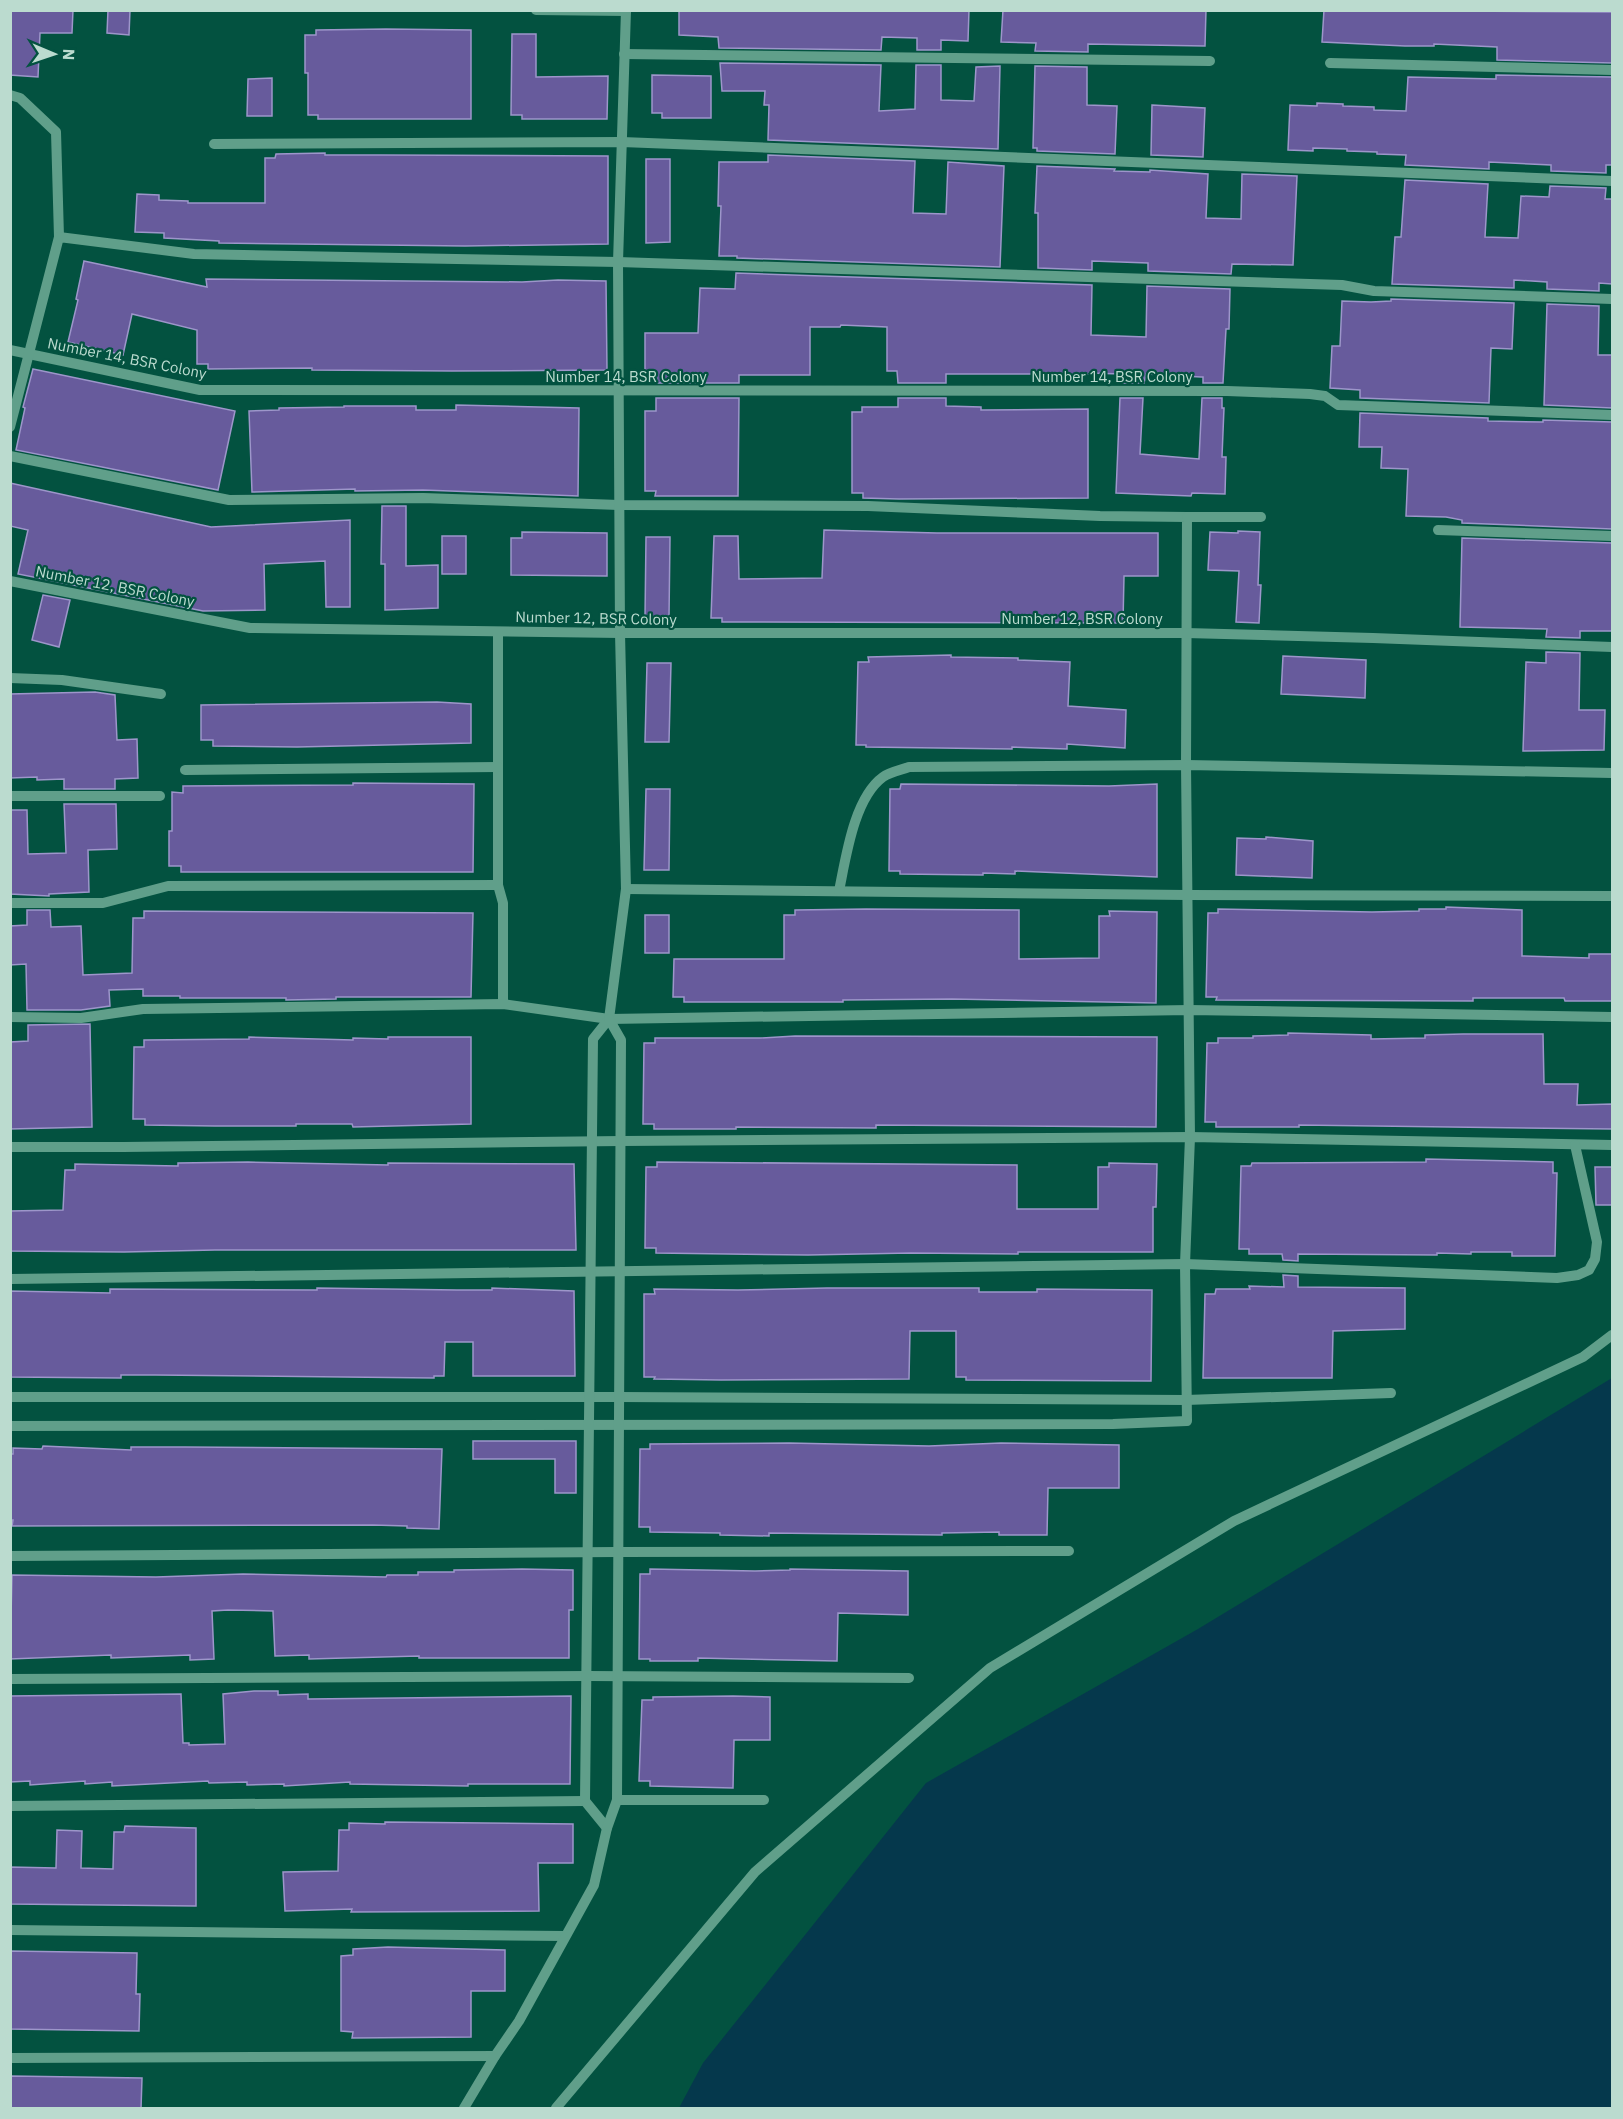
<svg xmlns="http://www.w3.org/2000/svg" width="1623" height="2119" font-family="'IBM Plex Sans',sans-serif">
	<rect width="100%" height="100%" fill="#035240"/>
	<polygon fill="#05384c" points="1612,1378 1612,2108 679,2108 703,2063 926,1783 1198,1629"/>
	<g fill="#675b9c" stroke="#9d96ca" stroke-width="1.5">
		<polygon points="10,10 73,10 72,33 40,33 38,77 10,75"/>
		<polygon points="108,10 130,10 129,35 107,33"/>
		<polygon points="679,10 969,10 968,41 941,40 941,50 917,50 917,38 882,37 881,50 719,48 718,37 679,35"/>
		<polygon points="1003,10 1206,10 1205,46 1088,44 1088,52 1035,51 1036,43 1001,42"/>
		<polygon points="1324,10 1612,12 1612,63 1497,60 1497,47 1434,44 1434,46 1405,46 1322,42"/>
		<polygon points="386,29 471,30 471,119 318,119 318,115 308,115 308,73 305,73 305,35 316,35 316,30"/>
		<polygon points="512,34 536,34 536,77 608,76 607,119 522,119 522,115 511,115"/>
		<polygon points="720,63 881,65 879,111 915,109 916,65 941,65 941,100 974,101 976,67 1000,66 998,149 768,140 769,105 764,105 765,91 722,91"/>
		<polygon points="1035,66 1087,67 1087,105 1117,106 1115,154 1037,151 1037,148 1033,148"/>
		<polygon points="652,75 711,76 711,118 662,118 662,113 652,113"/>
		<polygon points="1496,75 1612,77 1612,165 1606,165 1606,173 1551,171 1551,165 1489,162 1489,169 1405,165 1406,155 1377,154 1377,152 1347,151 1347,149 1313,148 1313,151 1288,150 1290,105 1317,106 1317,103 1343,104 1343,106 1374,107 1374,110 1406,111 1408,77 1496,79"/>
		<polygon points="272,78 272,116 247,116 248,79"/>
		<polygon points="1152,105 1205,108 1203,157 1151,155"/>
		<polygon points="325,153 325,155 381,155 608,156 608,244 465,246 219,243 219,241 164,238 164,233 135,232 137,194 159,195 159,200 188,201 188,203 265,203 265,158 275,158 276,154"/>
		<polygon points="768,155 915,161 913,213 946,214 948,162 1004,166 1000,267 737,258 737,256 719,256 721,206 718,206 719,162 768,162"/>
		<polygon points="646,159 670,159 670,242 646,243"/>
		<polygon points="1037,166 1115,169 1114,171 1150,172 1150,170 1208,174 1206,218 1241,219 1242,174 1297,176 1293,265 1232,264 1231,274 1148,271 1148,263 1092,261 1092,270 1038,268 1038,213 1035,213"/>
		<polygon points="1405,180 1488,184 1485,237 1518,238 1521,196 1549,197 1550,186 1606,188 1605,199 1612,199 1612,284 1599,283 1599,291 1547,289 1547,282 1514,280 1514,288 1392,284 1395,237 1401,237"/>
		<polygon points="84,261 207,287 206,279 522,282 558,280 606,281 607,370 452,371 312,370 312,368 208,369 208,364 197,364 197,330 132,314 123,355 68,342 78,300 76,299"/>
		<polygon points="736,273 1092,285 1091,335 1146,337 1147,286 1230,289 1229,329 1226,329 1223,383 1203,383 1203,377 1201,377 1146,374 1144,383 1121,383 1121,374 1089,373 1089,374 946,374 946,383 898,383 897,371 887,371 887,327 841,325 840,327 810,327 810,375 739,375 739,383 657,383 656,372 645,372 645,333 698,333 700,288 735,289"/>
		<polygon points="1391,299 1514,303 1512,349 1491,348 1489,403 1360,398 1360,390 1330,388 1332,346 1340,346 1342,301 1371,302 1391,301"/>
		<polygon points="1547,304 1599,306 1598,355 1612,355 1612,408 1544,405"/>
		<polygon points="33,369 235,411 218,490 16,450 25,408 23,407"/>
		<polygon points="656,398 739,398 738,496 655,496 656,491 645,491 645,411 656,411"/>
		<polygon points="898,398 946,398 946,406 981,407 981,410 1088,409 1088,498 899,499 863,498 863,493 852,493 852,412 862,412 862,407 898,407"/>
		<polygon points="1120,398 1143,398 1140,454 1199,459 1202,398 1222,398 1222,408 1224,408 1222,457 1226,457 1225,494 1192,493 1191,496 1116,493"/>
		<polygon points="456,405 579,408 578,496 423,490 355,491 355,489 252,492 249,411 279,410 279,408 344,407 344,406 416,406 416,410 456,410"/>
		<polygon points="1360,413 1488,418 1488,421 1543,422 1543,420 1612,422 1612,529 1462,523 1462,520 1446,517 1406,516 1408,469 1381,468 1382,447 1359,447"/>
		<polygon points="10,483 211,527 350,520 350,607 326,607 325,561 264,564 265,610 203,611 18,574 28,530 10,526"/>
		<polygon points="382,506 406,506 406,566 438,565 438,608 385,610 385,564 381,564"/>
		<polygon points="824,530 937,533 1158,533 1158,576 1124,576 1123,623 722,622 722,618 711,618 714,536 738,536 739,579 822,578"/>
		<polygon points="1238,531 1260,532 1258,585 1261,585 1259,623 1236,622 1239,571 1208,570 1210,532 1238,533"/>
		<polygon points="522,532 607,533 607,576 511,575 511,538 522,538"/>
		<rect x="442" y="536" width="24" height="38"/>
		<polygon points="646,537 670,537 669,618 645,618"/>
		<polygon points="1462,538 1612,543 1612,631 1580,631 1580,638 1546,637 1547,629 1460,627"/>
		<polygon points="43,595 70,600 59,647 32,640"/>
		<polygon points="1546,652 1580,653 1579,710 1605,710 1604,750 1523,751 1526,662 1546,663"/>
		<polygon points="951,655 951,657 1018,658 1018,660 1070,662 1068,706 1126,710 1125,748 1067,744 1067,749 1012,747 1012,749 866,747 866,745 856,745 858,662 869,662 868,657"/>
		<polygon points="1283,656 1366,660 1365,698 1281,694"/>
		<polygon points="647,663 671,663 669,742 645,742"/>
		<polygon points="95,692 115,695 117,740 137,739 138,778 115,779 115,789 64,789 64,779 37,780 37,777 10,778 10,694"/>
		<polygon points="437,702 471,704 471,743 297,747 213,746 213,740 201,740 201,705"/>
		<polygon points="353,783 474,784 473,872 181,872 181,866 169,866 169,831 172,831 172,792 183,793 183,786 353,785"/>
		<polygon points="901,784 1109,786 1157,784 1157,877 1015,871 1015,874 983,873 983,875 900,874 900,871 889,871 890,789 900,789"/>
		<polygon points="646,789 670,789 669,870 644,870"/>
		<polygon points="64,804 116,804 117,849 88,850 89,892 49,894 49,896 10,894 10,810 27,810 28,854 66,853"/>
		<polygon points="1266,837 1313,841 1312,878 1236,875 1237,838 1266,839"/>
		<polygon points="1446,907 1522,910 1522,956 1589,958 1589,954 1612,954 1612,1001 1565,1001 1564,998 1473,998 1473,1001 1216,1000 1217,997 1206,997 1208,913 1218,913 1218,909 1372,912 1419,911 1419,909 1446,909"/>
		<polygon points="866,909 1019,910 1019,959 1099,958 1099,916 1110,916 1109,911 1157,912 1156,1003 952,999 843,1000 843,1002 684,1002 684,997 673,997 674,959 784,959 784,915 795,915 795,910"/>
		<polygon points="27,910 50,910 51,927 81,926 83,975 132,973 133,918 144,918 144,911 473,913 471,997 336,997 336,999 286,1000 286,998 180,998 180,996 143,996 143,989 109,990 110,1006 81,1010 27,1010 26,964 10,965 10,926 27,925"/>
		<rect x="645" y="915" width="24" height="38"/>
		<polygon points="90,1024 92,1127 10,1129 10,1042 28,1041 28,1025"/>
		<polygon points="1288,1033 1371,1035 1371,1039 1425,1038 1425,1035 1463,1034 1543,1034 1544,1084 1578,1084 1577,1105 1612,1104 1612,1129 1299,1125 1299,1127 1216,1127 1216,1122 1205,1122 1207,1043 1218,1043 1218,1038 1253,1038 1253,1036 1288,1035"/>
		<polygon points="795,1036 1157,1037 1156,1127 876,1125 876,1128 736,1127 736,1129 654,1129 654,1124 643,1124 644,1043 655,1043 655,1038 760,1038"/>
		<polygon points="249,1037 353,1040 353,1038 388,1039 388,1037 471,1037 471,1124 353,1127 352,1124 296,1124 296,1126 215,1126 145,1125 145,1119 133,1119 134,1047 144,1047 144,1040 249,1039"/>
		<polygon points="1426,1159 1553,1162 1553,1173 1557,1173 1555,1256 1512,1256 1512,1252 1471,1252 1471,1254 1437,1253 1437,1255 1298,1254 1298,1261 1283,1260 1282,1254 1249,1254 1249,1249 1239,1249 1241,1166 1251,1166 1252,1163 1426,1162"/>
		<polygon points="248,1162 388,1165 388,1163 574,1164 576,1250 215,1250 124,1252 10,1251 10,1211 63,1210 65,1170 75,1170 75,1164 178,1166 178,1163"/>
		<polygon points="657,1162 1017,1165 1017,1209 1098,1209 1098,1167 1109,1167 1109,1163 1157,1164 1156,1207 1153,1207 1153,1252 1018,1252 1018,1254 911,1253 808,1255 656,1253 656,1248 645,1248 646,1167 657,1167"/>
		<polygon points="1595,1167 1612,1167 1612,1205 1596,1205"/>
		<polygon points="1283,1275 1298,1276 1298,1287 1405,1288 1405,1329 1333,1331 1332,1378 1203,1378 1205,1294 1215,1294 1216,1289 1250,1289 1249,1286 1284,1287"/>
		<polygon points="317,1288 457,1290 492,1290 492,1288 574,1291 575,1376 473,1376 473,1342 445,1342 444,1376 434,1376 434,1378 155,1375 121,1375 121,1378 10,1377 10,1291 110,1293 110,1289 317,1290"/>
		<polygon points="827,1288 979,1288 979,1292 1037,1292 1037,1289 1152,1290 1151,1381 966,1380 966,1377 956,1377 956,1331 910,1331 909,1379 721,1380 654,1379 655,1377 644,1377 644,1294 655,1294 654,1289 738,1290"/>
		<polygon points="473,1441 576,1441 576,1493 555,1493 555,1459 473,1459"/>
		<polygon points="789,1443 929,1446 1001,1443 1119,1445 1119,1488 1048,1488 1047,1535 999,1535 999,1532 942,1533 942,1535 769,1533 769,1536 720,1535 720,1533 650,1532 650,1527 639,1527 640,1449 650,1449 650,1444"/>
		<polygon points="43,1446 131,1450 131,1447 185,1447 442,1449 439,1529 407,1528 407,1526 373,1525 12,1526 13,1520 10,1520 10,1454 13,1454 13,1448 42,1449"/>
		<polygon points="522,1569 573,1570 573,1610 569,1610 569,1658 419,1658 419,1656 309,1659 309,1655 275,1656 273,1611 228,1610 212,1611 214,1659 190,1660 190,1655 111,1658 111,1655 10,1659 12,1575 156,1577 243,1574 386,1577 387,1575 418,1575 418,1572 454,1572 454,1570"/>
		<polygon points="650,1569 755,1571 790,1570 790,1569 908,1571 908,1615 838,1613 837,1661 698,1658 698,1661 650,1661 650,1659 639,1659 640,1574 650,1574"/>
		<polygon points="254,1691 278,1691 278,1695 308,1694 308,1699 571,1696 570,1784 468,1784 468,1786 350,1784 350,1782 284,1786 284,1784 247,1785 247,1782 209,1783 208,1781 112,1786 112,1782 85,1784 85,1781 30,1785 30,1781 10,1782 10,1696 181,1694 183,1743 189,1743 189,1745 225,1744 223,1694"/>
		<polygon points="733,1696 770,1697 770,1740 734,1740 733,1788 650,1786 650,1781 639,1781 642,1700 653,1700 653,1697"/>
		<polygon points="385,1822 573,1824 573,1863 538,1863 539,1911 351,1912 352,1909 285,1911 283,1872 338,1871 339,1830 349,1830 349,1823 385,1824"/>
		<polygon points="125,1826 196,1828 196,1906 10,1904 10,1867 56,1868 57,1830 82,1831 81,1868 113,1869 114,1832 124,1832"/>
		<polygon points="388,1947 505,1950 505,1991 471,1991 471,2037 352,2038 353,2032 341,2031 341,1956 353,1955 353,1949"/>
		<polygon points="10,1951 137,1953 136,1994 140,1994 139,2031 10,2029"/>
		<polygon points="11,2076 142,2078 141,2109 10,2109"/>
	</g>
	<g fill="none" stroke-linecap="round" stroke-linejoin="round">
		<g stroke="#609f8a" stroke-width="10">
			<polyline points="536,10 626,11"/>
			<polyline points="624,54 1210,61"/>
			<polyline points="1330,63 1612,70"/>
			<polyline points="10,95 20,98 56,132 59,237"/>
			<polyline points="214,144 622,142 1612,181"/>
			<polyline points="10,350 200,390 1227,391 1310,394 1325,396 1338,405 1612,415"/>
			<polyline points="10,427 59,237 194,254 618,262 1342,285 1374,291 1612,299"/>
			<polyline points="10,456 229,500 423,498 619,505 868,506 1100,516 1187,517 1186,765 1190,1137 1185,1264 1187,1421 1113,1424 10,1426"/>
			<polyline points="1187,517 1261,517"/>
			<polyline points="1438,530 1612,536"/>
			<polyline points="10,581 250,628 620,633 1186,633 1373,638 1612,647"/>
			<polyline points="498,632 498,885 503,903 503,1004"/>
			<polyline points="10,678 62,680 161,694"/>
			<polyline points="185,770 498,767"/>
			<polyline points="10,796 160,796"/>
			<polyline points="626,889 1187,895 1612,896"/>
			<path d="M839,891C846,857 854,798 883,777C890,772 901,770 909,767L1186,765L1612,773"/>
			<polyline points="10,903 103,903 168,886 498,885"/>
			<polyline points="10,1017 81,1018 143,1009 503,1004 609,1019 1189,1010 1612,1017"/>
			<polyline points="10,1147 123,1147 622,1141 1190,1137 1612,1145"/>
			<polyline points="10,1279 1185,1264 1557,1278 1578,1275 1589,1270 1595,1259 1597,1242 1575,1145"/>
			<polyline points="10,1397 618,1397 1186,1400 1391,1393"/>
			<polyline points="10,1556 617,1552 1069,1551"/>
			<polyline points="10,1679 587,1676 909,1678"/>
			<polyline points="617,1800 764,1800"/>
			<polyline points="10,1806 585,1801"/>
			<polyline points="607,1828 585,1801 593,1039 609,1019 626,889 620,633 618,262 626,10"/>
			<polyline points="10,1930 565,1936"/>
			<polyline points="10,2058 495,2056"/>
			<polyline points="464,2108 495,2056 519,2021 594,1885 607,1828 617,1800 621,1040 609,1019"/>
			<polyline points="556,2108 755,1872 990,1668 1234,1521 1583,1357 1612,1335"/>
		</g>
	</g>
	<g text-anchor="middle" dominant-baseline="central" stroke-width="4.5" stroke-linejoin="round" paint-order="stroke">
		<g font-size="15" fill="#bbdbcf" stroke="#035240">
			<text transform="translate(127 358) rotate(11)">Number 14, BSR Colony</text>
			<text x="626" y="376">Number 14, BSR Colony</text>
			<text x="1112" y="376">Number 14, BSR Colony</text>
			<text transform="translate(115 586) rotate(11)">Number 12, BSR Colony</text>
			<text transform="translate(596 618) rotate(1)">Number 12, BSR Colony</text>
			<text x="1082" y="618">Number 12, BSR Colony</text>
		</g>
	</g>
	<rect width="1623" height="2119" fill="none" stroke="#bbdbcf" stroke-width="24"/>
	<g transform="translate(54 54) rotate(92)" stroke="#035240" stroke-width="4.5" paint-order="stroke">
	<path d="M0-4.5L10 22L0 15L-10 22Z" fill="#bbdbcf"/>
	<text y="-9" font-size="16" font-weight="bold" text-anchor="middle" fill="#bbdbcf">N</text>
	</g>
</svg>
